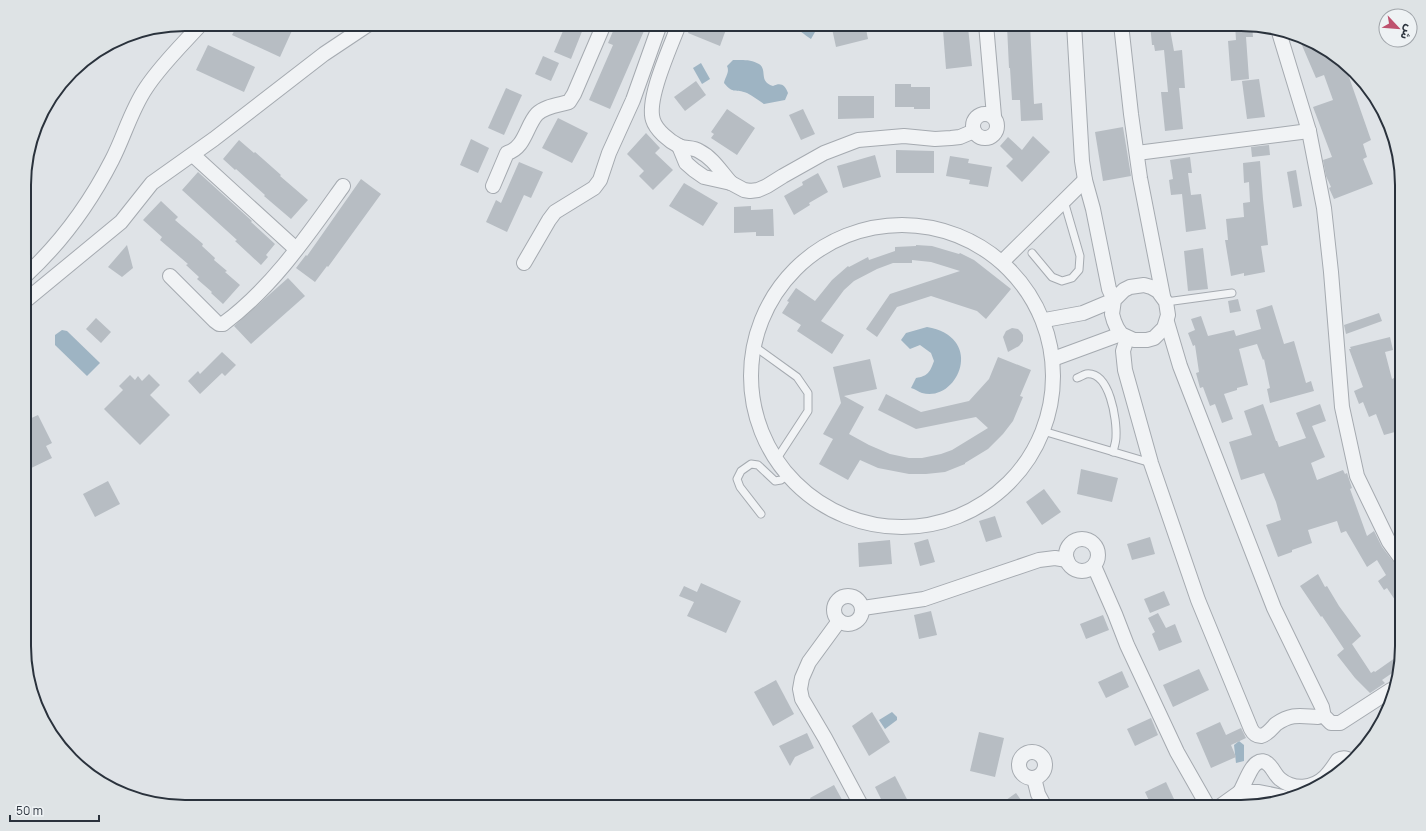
<svg xmlns="http://www.w3.org/2000/svg" width="1426" height="831" font-family="Manrope,'Noto Sans Arabic',sans-serif">
	<rect width="100%" height="100%" fill="#dfe3e7"/>
	<g fill="#9eb4c3">
		<path d="M774,24H800L815,32L811,39C804,35 798,28 790,25C785,24 780,26 774,24Z"/>
		<path d="M733,60C742,60 751,59 759,64C768,70 758,81 773,86C781,82 785,85 788,93L785,100L764,104C758,100 753,96 747,93C735,88 734,95 724,83C725,77 730,72 727,66Z"/>
		<polygon points="701,63 710,79 702,84 693,68"/>
		<path d="M927,327C986,337 958,403 922,393C919,392 915,389 911,388L916,378C928,376 930,372 934,361L931,353L920,345L910,349L901,340L906,333Z"/>
		<polygon points="62,330 67,331 100,363 87,376 55,345 55,335"/>
		<polygon points="892,712 897,717 897,720 885,729 879,720"/>
		<polygon points="1239,741 1244,745 1244,761 1236,763 1234,745"/>
	</g>
	<g fill="#b7bdc3">
		<polygon points="238,24 295,24 280,57 232,35"/>
		<polygon points="566,24 585,24 571,59 554,52"/>
		<polygon points="616,24 647,24 610,109 589,100 613,45 608,43"/>
		<polygon points="692,24 728,24 720,46 688,33"/>
		<polygon points="831,24 865,24 868,39 836,47"/>
		<polygon points="1150,24 1168,24 1168,29 1170,29 1174,51 1182,50 1185,88 1179,88 1183,129 1165,131 1161,92 1168,92 1164,50 1155,51 1154,45 1152,45"/>
		<polygon points="1235,24 1252,25 1253,37 1246,37 1249,79 1231,81 1228,41 1236,40"/>
		<polygon points="1030,25 1034,104 1042,103 1043,120 1021,121 1020,100 1012,100 1010,68 1009,68 1007,26"/>
		<polygon points="968,27 972,66 946,69 943,30"/>
		<polygon points="1298,36 1322,46 1349,67 1353,76 1349,77 1371,140 1363,144 1367,157 1363,159 1373,184 1334,199 1329,188 1331,187 1326,176 1323,160 1332,157 1313,107 1333,100 1324,75 1316,78"/>
		<polygon points="208,45 255,67 244,92 196,70"/>
		<polygon points="543,56 559,63 551,81 535,74"/>
		<polygon points="1259,79 1265,117 1247,119 1242,81"/>
		<polygon points="696,81 706,95 685,111 674,97"/>
		<polygon points="895,84 911,84 911,87 930,87 930,109 914,109 914,107 895,107"/>
		<polygon points="506,88 522,95 504,135 488,128"/>
		<polygon points="838,96 874,96 874,118 838,119"/>
		<polygon points="727,109 755,128 737,155 711,138 714,134 711,132"/>
		<polygon points="803,109 815,134 801,140 789,115"/>
		<polygon points="558,118 588,133 572,163 542,148"/>
		<polygon points="1123,127 1131,176 1103,181 1095,132"/>
		<polygon points="646,133 660,148 655,153 673,170 653,190 639,176 644,171 627,154"/>
		<polygon points="1033,136 1050,152 1022,182 1006,166 1013,159 1000,146 1008,137 1022,150"/>
		<polygon points="471,139 489,148 478,173 460,165"/>
		<polygon points="239,140 254,153 255,152 281,175 280,176 308,200 291,219 264,196 265,195 236,169 235,170 223,159"/>
		<polygon points="1269,145 1270,155 1252,157 1251,147"/>
		<polygon points="896,150 934,151 934,173 896,173"/>
		<polygon points="875,155 881,177 843,188 837,166"/>
		<polygon points="950,156 969,159 968,163 992,167 988,187 969,184 970,180 946,176"/>
		<polygon points="1190,157 1192,173 1188,173 1191,195 1201,194 1206,229 1186,232 1182,194 1171,195 1169,180 1173,179 1170,160"/>
		<polygon points="1260,161 1263,199 1268,245 1261,246 1265,272 1244,276 1244,273 1231,276 1225,240 1228,240 1226,219 1244,217 1243,203 1250,202 1249,182 1244,183 1243,163"/>
		<polygon points="519,162 543,172 531,198 524,195 507,232 486,222 496,200 501,203"/>
		<polygon points="1296,170 1302,206 1293,208 1287,172"/>
		<polygon points="198,172 252,221 251,222 275,244 266,255 268,257 261,265 235,241 237,240 182,190"/>
		<polygon points="818,173 828,192 809,203 810,205 794,215 784,196 803,185 802,182"/>
		<polygon points="361,179 381,194 328,267 327,266 315,282 296,268 306,255 307,256"/>
		<polygon points="684,183 718,203 703,226 669,206"/>
		<polygon points="161,201 178,217 175,220 203,244 202,246 215,258 214,260 227,271 225,272 240,285 223,304 211,293 212,292 197,279 199,277 186,265 188,264 160,240 162,237 143,220"/>
		<polygon points="751,206 751,210 773,209 774,236 756,236 756,232 734,233 734,207"/>
		<polygon points="127,245 133,268 122,277 108,267"/>
		<polygon points="916,245 932,246 959,254 960,253 974,260 1011,289 986,319 977,311 931,296 897,307 877,337 866,329 890,294 960,271 931,262 912,260 912,263 893,263 877,269 854,281 844,290 821,321 844,335 832,354 797,331 801,325 782,313 789,302 787,301 796,288 815,301 832,280 848,266 849,267 868,257 869,260 895,251 895,247 916,246"/>
		<polygon points="1203,248 1208,289 1188,291 1184,251"/>
		<polygon points="288,278 305,296 251,344 234,326"/>
		<polygon points="1238,299 1241,311 1230,313 1228,301"/>
		<polygon points="1272,305 1284,344 1294,341 1306,383 1311,381 1314,391 1270,403 1267,389 1270,388 1264,359 1263,360 1257,344 1239,349 1248,385 1237,388 1237,390 1224,394 1233,419 1222,423 1215,404 1210,406 1203,387 1200,388 1196,373 1199,372 1195,345 1193,346 1188,333 1195,330 1191,319 1201,316 1208,336 1234,330 1236,336 1261,329 1256,310"/>
		<polygon points="1379,313 1382,321 1346,334 1344,325"/>
		<polygon points="96,318 111,332 101,343 86,329"/>
		<polygon points="1012,328 1018,329 1021,332 1023,335 1023,341 1019,346 1008,352 1003,337 1006,331"/>
		<polygon points="1390,337 1393,350 1385,352 1392,379 1394,378 1402,406 1402,430 1384,435 1376,414 1369,417 1363,402 1359,404 1354,391 1363,387 1349,349 1351,349 1350,347"/>
		<polygon points="222,352 236,365 225,376 222,373 200,394 188,381 198,371 200,374"/>
		<polygon points="998,357 1031,370 1020,396 1023,397 1013,421 1003,434 988,449 965,463 965,464 945,472 926,474 909,474 878,468 860,460 848,480 819,464 833,439 823,434 841,403 833,367 870,359 877,389 844,396 864,407 849,434 869,445 890,454 909,458 922,458 941,454 952,450 988,428 976,417 916,429 878,410 886,394 921,412 969,401 989,379"/>
		<polygon points="149,374 160,385 150,395 170,415 140,445 104,409 123,390 119,386 130,375 135,380 138,376 142,381"/>
		<polygon points="1263,404 1276,441 1277,441 1279,447 1306,438 1296,413 1320,404 1326,421 1312,426 1325,457 1311,463 1317,480 1343,470 1345,474 1347,473 1352,488 1350,489 1367,536 1374,531 1382,547 1402,573 1402,595 1395,600 1387,588 1384,590 1378,581 1386,575 1377,560 1367,567 1346,531 1341,533 1337,521 1308,530 1312,543 1292,550 1292,552 1278,557 1266,525 1281,520 1276,502 1264,473 1241,480 1229,442 1252,435 1244,411"/>
		<polygon points="38,415 52,443 46,446 52,458 25,471 25,421"/>
		<polygon points="1081,469 1118,478 1112,502 1077,494"/>
		<polygon points="108,481 120,504 95,517 83,494"/>
		<polygon points="1044,489 1061,512 1042,525 1026,502"/>
		<polygon points="995,516 1002,537 986,542 979,521"/>
		<polygon points="1150,537 1155,554 1132,560 1127,544"/>
		<polygon points="928,539 935,562 920,566 914,543"/>
		<polygon points="890,540 892,564 859,567 858,543"/>
		<polygon points="1318,574 1325,587 1327,586 1339,606 1361,636 1352,644 1371,673 1374,671 1375,672 1402,653 1398,669 1382,680 1385,683 1370,693 1355,678 1337,655 1344,649 1322,616 1321,617 1300,586"/>
		<polygon points="701,583 741,601 726,633 687,616 694,602 679,596 684,586 697,592"/>
		<polygon points="1164,591 1170,605 1150,613 1144,599"/>
		<polygon points="931,611 937,635 919,639 914,615"/>
		<polygon points="1158,613 1166,628 1175,624 1182,642 1159,651 1152,634 1155,632 1148,618"/>
		<polygon points="1103,615 1109,630 1086,639 1080,624"/>
		<polygon points="1199,669 1209,690 1173,707 1163,685"/>
		<polygon points="1122,671 1129,687 1106,698 1098,682"/>
		<polygon points="776,680 794,714 773,726 754,692"/>
		<polygon points="872,712 890,742 869,756 852,726"/>
		<polygon points="1151,718 1158,735 1135,746 1127,729"/>
		<polygon points="1220,722 1226,735 1241,728 1246,738 1231,745 1236,757 1211,768 1196,733"/>
		<polygon points="979,732 1004,738 995,777 970,771"/>
		<polygon points="807,733 814,748 795,757 790,766 779,746"/>
		<polygon points="895,776 911,807 885,807 875,787"/>
		<polygon points="1166,782 1174,799 1158,807 1152,807 1145,792"/>
		<polygon points="834,785 846,807 815,807 810,798"/>
		<polygon points="1016,793 1026,807 996,807"/>
	</g>
	<g fill="none" stroke-linecap="round" stroke-linejoin="round">
		<g stroke="#a5aab0" stroke-width="9">
			<g id="lane">
				<polyline points="1032,253 1052,277 1062,281 1072,278 1079,270 1080,256 1064,201"/>
				<polyline points="1166,302 1232,293"/>
				<polyline points="754,346 797,377 808,393 808,411 776,460"/>
				<path d="M1077,378C1080,377 1083,375 1086,374C1110,371 1117,420 1116,437C1116,442 1114,447 1113,452"/>
				<polyline points="1043,431 1151,463"/>
				<polyline points="761,514 740,487 737,479 741,471 751,464 758,465 775,481 781,480 788,475"/>
			</g>
		</g>
		<g stroke="#a5aab0" stroke-width="16">
			<g id="street">
				<path d="M679,24C671,46 646,99 653,120C656,130 669,141 679,146C685,149 693,147 699,151C713,158 721,172 731,183"/>
				<polyline points="986,24 994,116"/>
				<polyline points="1121,24 1131,114 1140,178 1163,296"/>
				<polyline points="1278,29 1309,131 1324,208 1331,272 1342,407 1357,476 1389,542 1402,560"/>
				<circle cx="985" cy="126" r="12"/>
				<polyline points="679,146 686,163 694,170 704,177 731,183 744,190 750,191 758,190 767,186 783,176 824,153 858,140 904,136 935,139 951,138 960,137 974,131"/>
				<polyline points="1137,153 1309,131"/>
				<polyline points="193,155 296,249"/>
				<path d="M493,186L507,153C525,148 526,126 537,114C545,106 559,105 569,102L574,94L604,24"/>
				<circle cx="902" cy="376" r="151"/>
				<polyline points="1003,261 1085,180"/>
				<polyline points="524,263 549,220 555,212 594,188 600,180 609,153 633,100 660,24"/>
				<path d="M25,276C61,243 90,203 112,160C124,137 131,110 146,88C161,65 182,45 201,24"/>
				<path d="M170,276L215,321L219,324H223C272,288 308,235 343,186"/>
				<polyline points="25,301 121,222 152,183 214,139 324,54 369,24"/>
				<polyline points="1045,320 1083,313 1114,300 1124,290 1130,287 1144,285 1151,287 1158,291 1166,302 1168,315 1164,328 1154,338 1147,340 1134,340 1121,334 1117,328 1114,321 1112,314 1114,300 1109,289 1093,209 1085,180 1082,161 1074,24"/>
				<polyline points="1167,322 1180,366 1274,608 1322,707 1323,712 1322,714"/>
				<path d="M1127,338L1123,351L1125,370L1151,463L1198,600L1251,729C1253,733 1256,736 1261,736C1267,735 1272,728 1276,724C1292,713 1300,716 1318,717L1322,714"/>
				<polyline points="1053,359 1121,334"/>
				<circle cx="1082" cy="555" r="16"/>
				<polyline points="1094,566 1115,614 1127,645 1177,752 1206,803"/>
				<circle cx="848" cy="610" r="14"/>
				<polyline points="863,608 924,599 1039,560 1055,558 1067,560"/>
				<polyline points="839,621 809,662 802,678 800,689 802,699 825,738 862,807"/>
				<polyline points="1322,714 1331,723 1340,723 1391,690"/>
				<circle cx="1032" cy="765" r="13"/>
				<polyline points="1034,778 1038,794 1045,807"/>
				<path d="M1240,792C1244,785 1251,766 1257,763C1261,760 1265,761 1268,764C1273,768 1275,775 1280,779C1293,790 1313,789 1325,777C1330,772 1334,766 1338,760C1343,757 1348,758 1352,762"/>
				<polyline points="1219,807 1240,792 1259,792 1283,797"/>
			</g>
		</g>
		<use href="#lane" stroke="#f1f3f5" stroke-width="7"/>
		<use href="#street" stroke="#f1f3f5" stroke-width="14"/>
	</g>
	<path d="M0 0H1426V831H0ZM185 31H1241A154 154 0 0 1 1395 185V646A154 154 0 0 1 1241 800H185A154 154 0 0 1 31 646V185A154 154 0 0 1 185 31Z" fill="#dee3e5" fill-rule="evenodd"/>
	<path fill="none" stroke="#2a323c" stroke-width="2" d="M185 31H1241A154 154 0 0 1 1395 185V646A154 154 0 0 1 1241 800H185A154 154 0 0 1 31 646V185A154 154 0 0 1 185 31Z"/>
	<g transform="translate(1398 28) rotate(116)"><circle r="19" fill="#eef2f4" stroke="#a0a5aa"/>
	<path d="M0-3L7 15L0 10L-7 15Z" fill="#be516e"/>
	<text y="-6" font-size="11" font-weight="bold" text-anchor="middle" fill="#2a323c">ش</text>
	</g>
	<path d="M10 815v6h89v-6" fill="none" stroke="#2a323c" stroke-width="2"/>
	<text x="16" y="815" font-size="12" fill="#2a323c" stroke="#eef2f4" stroke-width="3" paint-order="stroke">50 m</text>
</svg>
